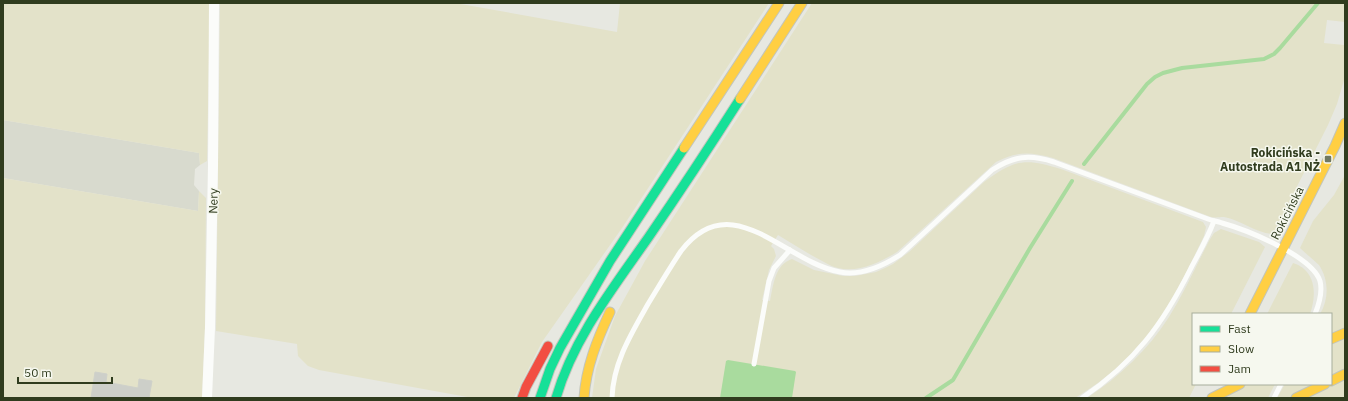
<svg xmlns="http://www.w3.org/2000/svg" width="1348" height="401" font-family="'IBM Plex Sans',sans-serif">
	<rect width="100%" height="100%" fill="#e7e8e1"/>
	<polygon fill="#d8dace" points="3,120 199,153 200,165 195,169 194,185 199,191 198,211 3,178"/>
	<g fill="#e3e2c9">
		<polygon points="3,3 210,3 207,161 200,165 199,153 3,120"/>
		<polygon points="220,3 455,3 617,32 620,3 769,3 622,228 542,342 514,398 473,398 319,370 308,366 298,356 297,344 216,331"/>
		<path d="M812,3H1345V22L1327,20L1324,43L1344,45L1345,41V77L1337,104L1328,125L1273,234C1255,233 1241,220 1224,217C1219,217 1216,218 1211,217L1053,158C1030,152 1017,151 996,162L897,252C881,262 858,273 838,268C833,267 828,264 824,262C808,254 793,244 778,235L771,246L774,249L776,256L769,270L762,300L770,301C773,286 775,264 792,259L814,270L843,276H855L876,272L885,268L893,264L909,252L984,182C1015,159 1025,158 1061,169L1203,222L1206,227L1204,236C1190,265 1176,295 1158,322C1137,353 1107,379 1075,398H592L596,369L615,316L645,261Z"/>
		<path d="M1345,175V398H1277L1285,384H1331V314H1320C1329,299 1329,280 1319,265C1313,259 1306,254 1300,248L1313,221L1334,195Z"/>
		<polygon points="3,178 198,211 199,191 206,198 205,326 202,398 3,398"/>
		<path d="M1221,229L1259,242L1265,247L1231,314H1193V384H1196L1189,398H1087C1119,377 1148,350 1169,317C1184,293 1196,266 1209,241L1214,233Z"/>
		<path d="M1293,263C1316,270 1317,295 1310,314H1267Z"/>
		<polygon points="1232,384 1275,384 1268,398 1224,398"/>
	</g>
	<polygon fill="#a9db9e" points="728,360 795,371 796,372 792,398 720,398 726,361"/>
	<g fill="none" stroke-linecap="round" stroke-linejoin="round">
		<g stroke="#a9db9e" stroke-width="4">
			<polyline points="1084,164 1147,84 1155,77 1163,73 1182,68 1264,59 1274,54 1280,48 1318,3"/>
			<polyline points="926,398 953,380 1030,248 1072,181"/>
		</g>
	</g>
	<polygon fill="#cdcfc9" stroke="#cfd1ca" points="95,372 107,374 106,382 138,388 139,379 152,381 149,398 91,398"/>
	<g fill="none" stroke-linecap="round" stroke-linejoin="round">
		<g stroke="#c2c5bb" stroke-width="11">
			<g id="fast">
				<polyline points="540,398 550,369 560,348 610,261 684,148"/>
				<path d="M556,398C573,339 613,288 648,238C679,193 710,146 740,99"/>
			</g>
		</g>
		<g stroke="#c2c5bb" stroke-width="11">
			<g id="slow">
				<polyline points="740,99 802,3"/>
				<polyline points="684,148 779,3"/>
				<polyline points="1250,314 1335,146 1345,123"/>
				<polyline points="1331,339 1345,333"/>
				<polyline points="1331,381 1345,374"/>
				<path d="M584,398C586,367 597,340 610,312"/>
				<polyline points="1212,398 1240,384"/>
				<polyline points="1296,398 1325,384"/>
			</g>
		</g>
		<g stroke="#c2c5bb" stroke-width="11">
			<polyline id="jam" points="522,398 526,387 548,346"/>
		</g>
		<g stroke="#fbfcfa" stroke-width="5">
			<polyline points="754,364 769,281 774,268 790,250"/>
			<path d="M612,398C613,363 631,334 648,304C659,286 669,269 681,251C732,185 784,262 840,272C861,276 883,266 900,255L992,170C1014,156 1029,154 1054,162L1208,219C1213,221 1217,221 1222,223C1247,230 1312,256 1320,281C1323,292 1319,304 1315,314"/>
			<path d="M1082,398C1135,362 1163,324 1191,268C1199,253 1208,237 1214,221"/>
			<polyline points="1274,398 1281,384"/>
		</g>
		<polyline stroke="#fbfcfa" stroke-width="10" points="207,398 210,328 213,165 214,3"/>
		<use href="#fast" stroke="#16e098" stroke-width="9"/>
		<use href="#slow" stroke="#ffcf43" stroke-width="9"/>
		<use href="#jam" stroke="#f24e42" stroke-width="9"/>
	</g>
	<rect fill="#707862" stroke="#f6f8ef" stroke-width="1.5" x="1324" y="155" width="8" height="8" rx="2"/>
	<g text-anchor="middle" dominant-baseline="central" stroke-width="3" stroke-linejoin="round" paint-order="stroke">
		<g font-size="12" font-weight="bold" fill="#303c1e" stroke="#f6f8ef" text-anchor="end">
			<text x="1320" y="152">Rokicińska -<tspan x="1320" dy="14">Autostrada A1 NŻ</tspan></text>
		</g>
		<g font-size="12" fill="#303c1e" stroke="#f6f8ef">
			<text transform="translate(213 201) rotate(-89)">Nery</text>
			<text transform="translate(1287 213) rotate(-63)">Rokicińska</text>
		</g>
	</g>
	<rect width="1348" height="401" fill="none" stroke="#303c1e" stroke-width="8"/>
	<rect x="1192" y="313" width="140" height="72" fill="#f6f8ef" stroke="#a7ad9b"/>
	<rect x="1200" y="326" width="20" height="6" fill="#16e098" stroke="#a7ad9b"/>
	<text x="1228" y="333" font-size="12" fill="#303c1e">Fast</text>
	<rect x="1200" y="346" width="20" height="6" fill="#ffcf43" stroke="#a7ad9b"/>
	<text x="1228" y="353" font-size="12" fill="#303c1e">Slow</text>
	<rect x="1200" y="366" width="20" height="6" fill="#f24e42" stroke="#a7ad9b"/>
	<text x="1228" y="373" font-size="12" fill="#303c1e">Jam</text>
	<path d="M18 377v6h94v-6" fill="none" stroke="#303c1e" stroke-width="2"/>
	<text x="24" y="377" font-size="12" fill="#303c1e" stroke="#f6f8ef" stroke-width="3" paint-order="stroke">50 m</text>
</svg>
